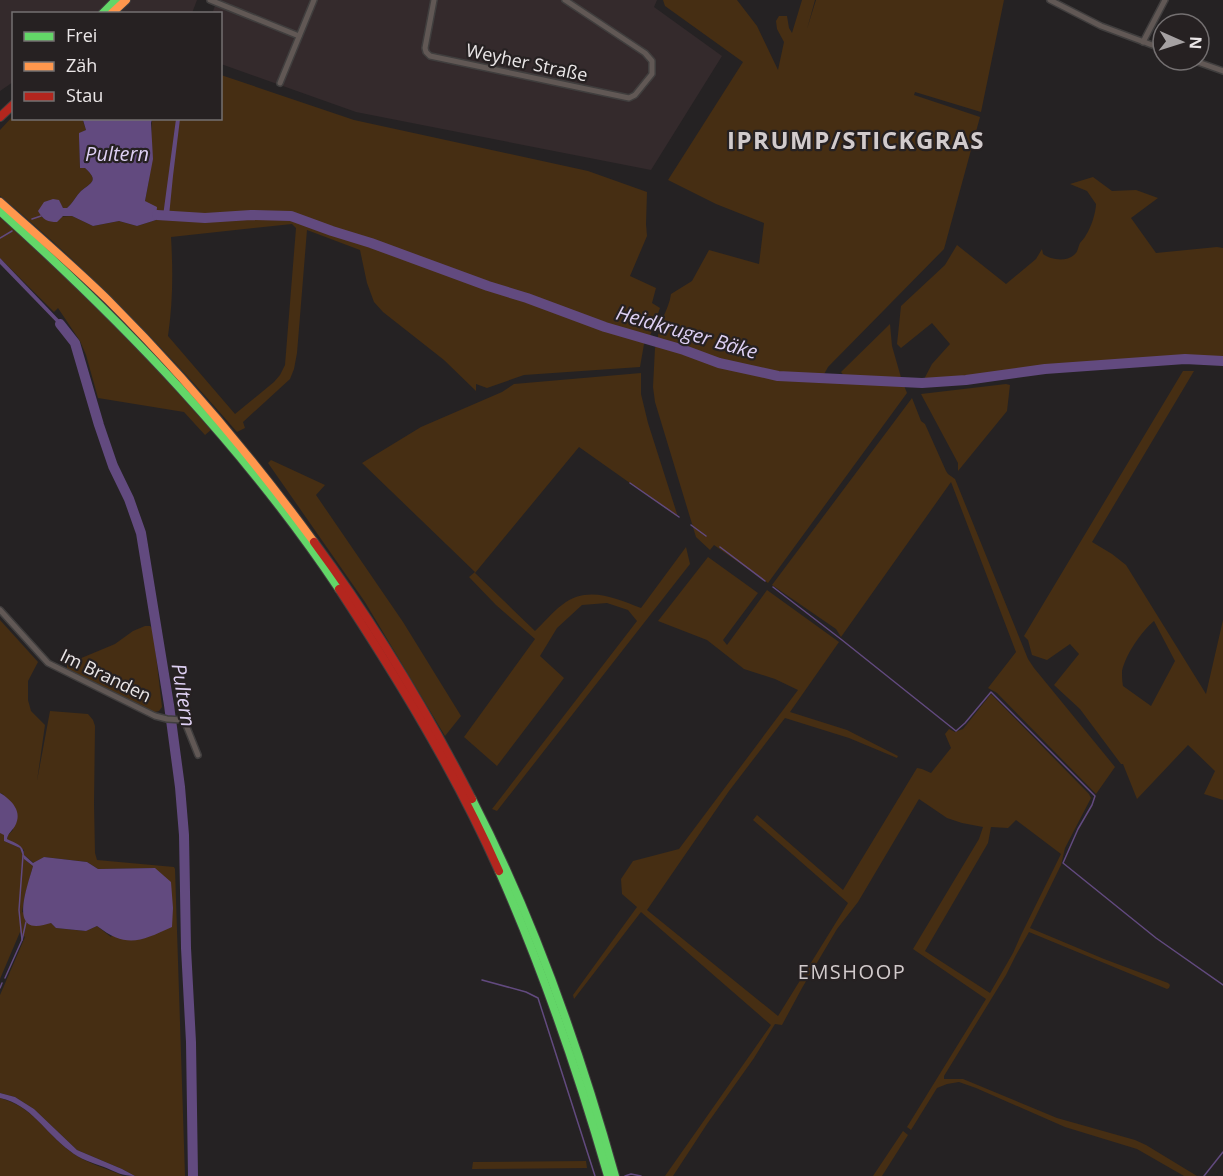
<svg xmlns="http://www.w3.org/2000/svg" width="1223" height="1176" font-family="'Open Sans',sans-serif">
	<rect width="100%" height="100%" fill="#252223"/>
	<g fill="#342a2c">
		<polygon points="0,0 197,0 192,13 14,14 13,82 0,91"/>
		<polygon points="217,0 657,0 654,7 722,56 651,170 356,112 221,64 220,14 212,14"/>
	</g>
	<g fill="#462e13" fill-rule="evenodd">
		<path d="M663,0H737L757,26L778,70L784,42L777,29L776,21L779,16H787L789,28L792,33L802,0H815L807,29L816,0H1004L981,112L915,92L914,95L980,117L944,249L828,367L822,378L779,376L720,362L658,340C657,324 669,310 671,294L692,281L709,250L759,264L764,223L716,204L668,180L743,62L665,6Z"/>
		<path d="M221,75L354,120L588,171L647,192L646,224L647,236L630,276L656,288L652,303L660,308L650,336L606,326L528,297L479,282L301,219L300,220L581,320L646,340L644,344L640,367L524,375L487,388L476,384V391L444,360L383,312L374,302L367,283L360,250L307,230L297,353L294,369L290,379L243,422L245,428L237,432C197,386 156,341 112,298C76,262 39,228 0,196V130L13,116L14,118L88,119L83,121L86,130L80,133L79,137L80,168H85C99,181 92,182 81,191C76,196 73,203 67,208H63L61,205L39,211L43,218L72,216L93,226L119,221L137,226L156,220L145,201L149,180L152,119L220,118ZM292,224L296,228L285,365L280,375L274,382L235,414L168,336C173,301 173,271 171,237Z"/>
		<path d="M1093,177L1112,191L1136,190L1158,198L1131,218L1156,253L1217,247L1223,248V360L1185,358L1045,368L966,379L922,383L932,364L950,344L932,323L901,348L897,344L901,306L945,265L957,245L1006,284L1036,259L1042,249L1043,254C1051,260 1066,262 1074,255C1078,252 1078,247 1080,243C1082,240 1085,238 1086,235C1091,228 1096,212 1096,204L1087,191L1070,184Z"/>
		<polygon points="0,217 63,274 119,328 212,429 205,435 184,412 98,398 86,355 80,341 58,308 54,312 0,258"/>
		<polygon points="890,324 892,346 902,381 846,378 841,372"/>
		<polygon points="657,343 720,365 776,377 903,383 907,393 768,583 714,545 710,550 696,537 655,402 653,387 655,348"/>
		<path d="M1183,371H1194L1092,542L1112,554L1126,565L1206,694L1223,620V800L1204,794L1215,771L1188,745L1137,799L1123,764H1121L1080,709L1054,685L1079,654L1070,644L1047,660L1032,655L1028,640L1024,636ZM1154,621L1175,661L1151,706L1123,686C1122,681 1122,676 1122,671C1126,654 1141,632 1154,621Z"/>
		<path d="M641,373V394L648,423L678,517L579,447L475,573L535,631C544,623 552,612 562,605C587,585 615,598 641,608L686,547L690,564L497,811L492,809L637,621L628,610L607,603L582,605L557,628L540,656L564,678L497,766L464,737L535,639L496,605L469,577L475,572L362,463L421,427L502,392L514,384Z"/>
		<polygon points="1006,384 1010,385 1007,411 958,471 958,463 921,394"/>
		<polygon points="912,398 921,421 925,424 946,471 948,474 955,479 1028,659 1034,668 1115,767 1096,794 997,693 988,688 1016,652 951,482 841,637 836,629 772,585"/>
		<polygon points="271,460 325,485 316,495 403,622 461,716 445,736 365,602 268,463"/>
		<path d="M708,557L758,593L723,640L727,645L767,590L839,642L790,712L847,730L898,756L897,758L849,738L785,718L729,791L647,910L778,1016L848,903L753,820L757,815L843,890L917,768L922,769L931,773L951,748L945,734L949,729L955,732L963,729L991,694L1089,794L1091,798L1065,848L1061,865L1030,928L1104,959L1168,983L1170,985L1169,988L1167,989L1029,932L1016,955L1006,975L944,1076V1079H963L1057,1118L1135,1140L1146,1145L1197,1176H1184L1137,1149L1065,1127L976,1088L959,1082L947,1084L937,1088L911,1130L907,1127L986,999L913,949L979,839L983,827L962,823L947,818L919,799L858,902L837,929L802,988L782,1025L775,1024L754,1058L707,1124L673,1176H665L771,1025L641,912L574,999L573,995L637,907L622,894L621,879L633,861L679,849L798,690L775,679L744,669L707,640L658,621ZM1016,820L1061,854L1021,935L1013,953L990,993L925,951L988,843L991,827L1008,828Z"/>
		<polygon points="0,620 38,662 28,681 28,700 31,711 45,725 37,781 50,711 88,714 93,720 95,726 94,804 95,853 97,860 174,867 175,869 185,1176 135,1176 122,1169 77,1150 34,1109 15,1097 0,1093 0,995 25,937 20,932 0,979 0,833 5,834 4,841 20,848 24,859 33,866 25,895 22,912 51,923 56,928 85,931 97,926 111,937 155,868 98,869 87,862 44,857 34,863 24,855 24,850 7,839 8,835 13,830 3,794 0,793"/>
		<polygon points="145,626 150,626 153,629 162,707 159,711 155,712 150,711 67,669 67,664 115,644 133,631"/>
		<path d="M0,1098C34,1107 45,1133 71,1152C85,1163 107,1168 123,1176H0Z"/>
		<polygon points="903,1131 908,1135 882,1176 873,1176"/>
		<polygon points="586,1161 587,1168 472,1169 473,1162"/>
	</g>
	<g fill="#624a7f">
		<path d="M88,118L152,119L151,123L153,159L145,201L157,207L156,220L137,226L119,221L93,226L72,216H63L57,222C48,222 43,220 38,211L44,202L53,199L59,200L63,208H67C73,203 76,196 81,191C92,182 99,181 85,168H80L79,137V133L86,130L83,120Z"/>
		<polygon points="176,119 180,119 173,176 169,216 163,216"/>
		<polygon points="0,258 65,326 68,333 63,329 0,264"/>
		<path d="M0,793C12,800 23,812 15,826C12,831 8,833 7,839C15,843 24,845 24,855L33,863L44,857L87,862L98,869L155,868L171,882L173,908L172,927C141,941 127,949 97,926L86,931L56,928L51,923C46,924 41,926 36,926C11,926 30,879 33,866L24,859L20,848L4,841V835L0,833Z"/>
		<path d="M0,1093L15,1097L34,1109L77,1150L122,1169L135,1176C122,1176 116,1172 104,1167C93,1163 79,1159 70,1151C45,1133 32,1105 0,1098Z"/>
	</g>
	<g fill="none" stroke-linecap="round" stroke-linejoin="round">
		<g stroke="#624a7f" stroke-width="1.5">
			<polyline points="32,219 41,216"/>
			<polyline points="0,238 12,231"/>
			<polyline points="630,483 679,517"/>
			<polyline points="691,525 706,536"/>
			<polyline points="720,547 765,581"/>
			<polyline points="773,587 842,640 956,731 965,723 991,692 1095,796 1092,805 1078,829 1063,863 1156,938 1223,985"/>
			<polyline points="22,940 19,910 23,855"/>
			<polyline points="5,978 22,940 26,922"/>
			<polyline points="482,980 526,992 538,998 595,1176"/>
			<polyline points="0,988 2,983"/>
			<polyline points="625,1176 631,1174 641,1176"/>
			<polyline points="1204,1176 1223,1152"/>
		</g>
		<g stroke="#624a7f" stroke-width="10">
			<polyline points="157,215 205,218 251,215 291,216 332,231 371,243 488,286 527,298 605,327 684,350 719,363 778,376 922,383 966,380 1045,369 1185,359 1223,361"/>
			<polyline points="60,324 75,343 99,425 113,466 129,499 141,533 169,705 180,787 184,835 186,948 191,1042 193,1176"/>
		</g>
		<g stroke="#403e3e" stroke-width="8">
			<g id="street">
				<polyline points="210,0 299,36"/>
				<polyline points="434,0 425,48 426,52 430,56 629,98 635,95 652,74 652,61 645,53 565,0"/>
				<polyline points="1050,0 1101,26 1163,49"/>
				<polyline points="1143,42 1165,0"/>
				<polyline points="1192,60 1223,71"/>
				<polyline points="280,83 314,0"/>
				<polyline points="0,610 48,663 155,716 167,719 182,720 186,725 198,755"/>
			</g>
		</g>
		<g stroke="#403e3e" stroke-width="10">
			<g id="fast">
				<polyline points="102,14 116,0"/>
				<path d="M0,211C126,325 244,447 339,589"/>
				<path d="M472,799C534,919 579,1047 615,1176"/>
				<path d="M499,871C543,970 578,1072 608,1176"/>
			</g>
		</g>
		<g stroke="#403e3e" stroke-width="10">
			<g id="slow">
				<polyline points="111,14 126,0"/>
				<path d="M0,202C36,234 73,266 108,300C183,375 251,456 314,542"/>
			</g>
		</g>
		<g stroke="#403e3e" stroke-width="10">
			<g id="jam">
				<polyline points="0,117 14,104"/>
				<path d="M314,542C374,623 426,710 472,799"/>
				<path d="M339,589C398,679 455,772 499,871"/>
			</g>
		</g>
		<use href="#street" stroke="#615855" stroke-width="5"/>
		<use href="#fast" stroke="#63d668" stroke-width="8"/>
		<use href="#slow" stroke="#ff974d" stroke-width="8"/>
		<use href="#jam" stroke="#b3261e" stroke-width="8"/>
	</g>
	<g text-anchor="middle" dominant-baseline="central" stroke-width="4.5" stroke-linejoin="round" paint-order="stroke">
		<g font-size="18" fill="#eae6e7" stroke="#262122">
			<text transform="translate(527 62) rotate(12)">Weyher Straße</text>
			<text transform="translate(106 675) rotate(26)">Im Branden</text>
		</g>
		<g font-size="20" font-style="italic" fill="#ded0f3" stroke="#262122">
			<text x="117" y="153">Pultern</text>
			<text transform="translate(687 332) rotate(16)">Heidkruger Bäke</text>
			<text transform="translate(184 695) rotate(81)">Pultern</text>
		</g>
		<g font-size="20" letter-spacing="1.5" fill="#d2cbcc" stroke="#262122">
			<text x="852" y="971">EMSHOOP</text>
		</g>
		<g font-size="24" font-weight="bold" letter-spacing="1.5" fill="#d2cbcc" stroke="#262122">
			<text x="856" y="139">IPRUMP/STICKGRAS</text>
		</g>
	</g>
	<rect x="12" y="12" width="210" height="108" fill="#262122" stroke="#747071" stroke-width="1.5"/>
	<rect x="24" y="32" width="30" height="9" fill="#63d668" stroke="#747071" stroke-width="1.5"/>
	<text x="66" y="42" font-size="18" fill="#eae6e7">Frei</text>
	<rect x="24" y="62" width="30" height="9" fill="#ff974d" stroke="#747071" stroke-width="1.5"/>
	<text x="66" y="72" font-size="18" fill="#eae6e7">Zäh</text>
	<rect x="24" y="92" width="30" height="9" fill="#b3261e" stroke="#747071" stroke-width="1.5"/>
	<text x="66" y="102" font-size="18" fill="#eae6e7">Stau</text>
	<g transform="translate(1181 42) rotate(93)"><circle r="28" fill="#262122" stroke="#747071" stroke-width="1.5"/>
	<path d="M0-4.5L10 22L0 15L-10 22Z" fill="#a5a1a2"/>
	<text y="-9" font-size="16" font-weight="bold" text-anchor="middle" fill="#eae6e7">N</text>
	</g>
</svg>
